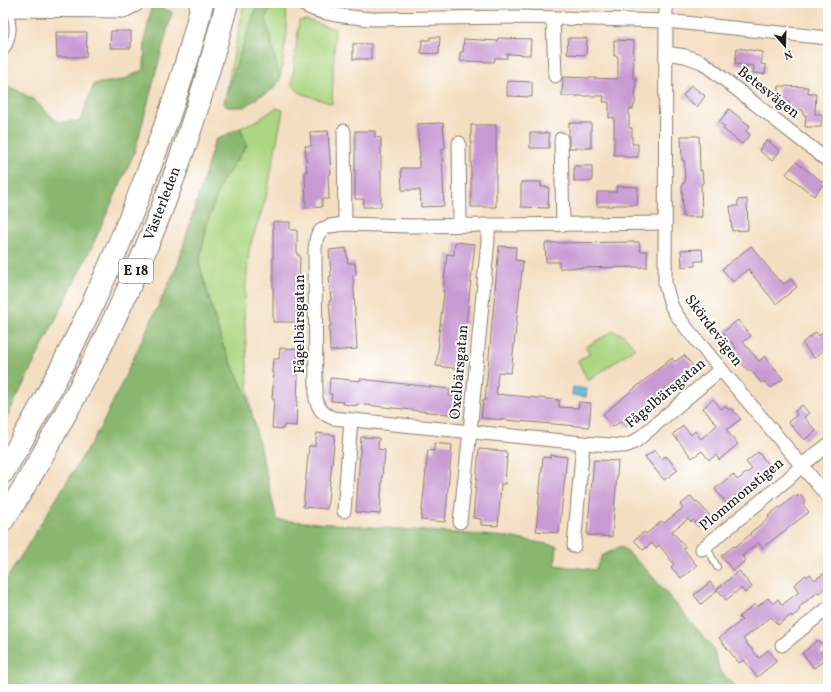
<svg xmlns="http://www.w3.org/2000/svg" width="831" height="692" font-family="Vollkorn,serif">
	<rect width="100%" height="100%" fill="#fff"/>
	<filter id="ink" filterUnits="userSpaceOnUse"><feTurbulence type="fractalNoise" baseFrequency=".025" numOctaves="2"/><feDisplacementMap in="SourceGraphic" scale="8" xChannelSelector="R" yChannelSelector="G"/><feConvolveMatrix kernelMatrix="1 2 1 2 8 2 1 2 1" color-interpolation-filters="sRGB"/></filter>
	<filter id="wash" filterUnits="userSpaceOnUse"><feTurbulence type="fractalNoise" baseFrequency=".012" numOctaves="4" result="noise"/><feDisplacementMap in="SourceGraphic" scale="16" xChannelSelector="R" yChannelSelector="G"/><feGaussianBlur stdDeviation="0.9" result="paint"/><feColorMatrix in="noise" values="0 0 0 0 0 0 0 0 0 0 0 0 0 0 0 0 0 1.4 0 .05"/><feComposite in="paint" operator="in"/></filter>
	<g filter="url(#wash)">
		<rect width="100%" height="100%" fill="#f4dec1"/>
		<g fill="#add682" stroke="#64794f">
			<polygon points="244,3 258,3 226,94"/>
			<polygon points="272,3 286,3 287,33 280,80 266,19 270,5"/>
			<polygon points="306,20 335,29 332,104 300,93 292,85 299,21"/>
			<polygon points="276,108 283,110 266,198 249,249 244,309 249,401 222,343 199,263 207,225 220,185 247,145 240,128 258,120"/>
			<polygon points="613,331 624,335 635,348 588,381 578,361 590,354 586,347"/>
		</g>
		<g fill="#8ab770" stroke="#536a46">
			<polygon points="258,3 272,3 270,5 266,19 280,80 275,87 266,94 260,96 245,107 227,107 224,103 226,94"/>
			<polygon points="152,5 172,12 135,151 94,242 3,425 3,83 33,99 58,122 80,121 94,84 123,80 144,69 145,38"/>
			<polygon points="240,128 247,145 220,185 207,225 199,263 222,343 249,401 277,520 508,537 557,546 555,565 595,570 602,556 621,546 646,569 713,648 720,671 738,689 3,689 3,585 102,425 178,264 215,140"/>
		</g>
		<polygon fill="#57b6d5" stroke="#3a6978" points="573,387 587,389 586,397 572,395"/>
		<g id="blocks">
			<g fill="#c79ad3">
				<polygon points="111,31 131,31 131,48 110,48"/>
				<polygon points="56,32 87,32 86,57 57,57"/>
				<polygon points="430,37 440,37 439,54 421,53 422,40 430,40"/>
				<polygon points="498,38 531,39 530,55 507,54 507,58 495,58 494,62 460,61 460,52 463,52 464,39 498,41"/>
				<polygon points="568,38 587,38 586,55 567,54"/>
				<polygon points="614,40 634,41 633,73 633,78 636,78 635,105 634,105 633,109 629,109 629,128 632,128 632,144 638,144 638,157 624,157 624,155 614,155 614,117 609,118 609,102 603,102 604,96 562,96 563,77 618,79 618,56 614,56"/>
				<rect x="353" y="44" width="18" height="15"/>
				<polygon points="737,48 763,52 761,64 766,65 765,74 753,73 754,66 735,64"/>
				<polygon points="507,81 532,82 532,97 507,96"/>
				<polygon points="691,85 705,96 697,107 683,96"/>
				<polygon points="779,86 808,87 808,94 816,94 815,114 822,114 821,127 805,127 806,115 803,115 803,110 789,109 790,102 778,101"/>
				<polygon points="729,109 750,126 746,131 750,135 742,144 723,129 725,127 719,122"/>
				<polygon points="443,123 445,148 442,149 444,206 421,207 420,190 402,190 401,168 419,168 419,157 420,157 417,124"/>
				<rect x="569" y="123" width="22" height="25"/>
				<rect x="471" y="125" width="25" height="82"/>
				<polygon points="328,131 331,174 328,174 329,199 322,199 322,207 306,208 305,171 307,171 305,146 311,146 310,132"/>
				<polygon points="355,131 375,131 375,137 381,138 381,207 363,207 364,199 355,199"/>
				<rect x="530" y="133" width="19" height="15"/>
				<polygon points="681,136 699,136 700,171 702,170 703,183 701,184 702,217 683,217 682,183 685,183 684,160 682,160"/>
				<polygon points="767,140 780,151 772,161 759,150"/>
				<polygon points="796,162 824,183 814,196 786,174"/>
				<rect x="574" y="166" width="18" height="15"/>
				<polygon points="521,182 541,182 541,187 549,187 548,208 521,207"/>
				<polygon points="617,186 638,187 637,205 613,205 613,206 597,206 597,192 616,192"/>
				<polygon points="747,199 748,230 732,231 730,206 738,206 738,200"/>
				<polygon points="273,222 290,222 290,230 297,230 297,255 300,255 298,322 273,322"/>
				<polygon points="455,242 475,244 461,369 436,366 439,342 438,341 444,293 443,292 447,254 454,255"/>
				<polygon points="639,242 640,251 647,251 647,267 559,268 559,262 546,262 545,243"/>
				<polygon points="499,246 516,247 515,260 523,261 511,373 498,372 496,394 559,400 559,407 578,408 579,402 591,403 589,427 481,418 483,400 485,401"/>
				<polygon points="751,246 779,281 780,280 784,284 791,279 797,287 776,304 748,269 733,282 722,269"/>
				<polygon points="346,248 348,263 355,263 356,275 353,275 357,349 330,351 329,326 331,326 329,301 331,301 329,277 331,276 329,250"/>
				<polygon points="702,249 703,261 695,261 695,266 682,267 681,250"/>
				<polygon points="738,320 751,336 743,342 759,361 765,356 783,379 771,388 764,381 761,383 751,370 749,372 732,352 736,348 723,332"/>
				<polygon points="816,332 819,336 823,332 828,337 828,347 814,358 802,343"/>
				<polygon points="280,348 298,349 296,375 298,375 296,426 284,425 283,429 272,428 274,399 272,399 274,373 272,373 273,359 279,359"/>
				<polygon points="684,355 696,369 626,427 621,421 613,427 603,414 672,358 675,362"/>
				<polygon points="330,378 360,381 360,379 450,389 449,396 459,397 457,415 357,404 357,406 343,404 344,402 331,401 332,394 329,394"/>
				<polygon points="713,399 721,409 725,406 729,410 731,408 741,419 726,430 738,444 719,460 716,455 709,460 702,451 692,458 673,434 683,426 691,435 695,431 701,439 717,425 703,408"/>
				<polygon points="802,405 809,413 804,417 816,431 804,440 788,422 797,415 795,411"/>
				<polygon points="317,433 335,435 327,509 303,507 309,446 315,446"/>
				<polygon points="361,437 379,438 378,449 385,450 384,464 383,464 380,514 356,512"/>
				<polygon points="434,443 452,445 445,522 421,520 428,450 434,451"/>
				<polygon points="479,449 506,451 506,454 507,454 505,484 501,484 498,526 481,525 481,519 473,518"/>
				<polygon points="655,450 662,459 666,456 678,470 664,480 645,457"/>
				<polygon points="758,452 771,468 755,481 756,482 745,491 744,489 726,503 715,489 733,474 737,480 752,469 746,462"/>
				<polygon points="550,455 567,457 559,533 536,531 543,457 550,458"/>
				<polygon points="594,460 618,461 612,537 587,535"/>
				<polygon points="800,494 806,502 803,505 809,512 762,548 758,543 742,556 746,560 733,571 721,556 734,546 735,547 751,534 750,533 769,518 768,516 779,507 780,508 795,495 797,497"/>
				<polygon points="691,496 696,502 697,501 711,517 698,527 693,520 691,522 688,519 672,531 685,547 683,548 697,566 681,578 671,567 674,564 659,545 656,548 652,543 643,550 634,540 644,532 646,534 662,521 664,523 683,508 680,505"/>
				<polygon points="828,570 828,585 819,593 818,592 798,608 800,610 792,617 791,615 778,625 771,617 743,639 759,658 768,650 777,661 757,677 744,660 739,663 719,638 742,620 739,617 755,604 757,607 768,598 773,604 778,599 782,605 799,592 794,585 806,575 807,577 810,574 815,580"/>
				<polygon points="739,571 752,587 745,593 741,588 726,600 717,589"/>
				<polygon points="710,582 717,591 701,604 694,595"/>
				<polygon points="818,640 825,648 820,652 826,659 814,668 802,653"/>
			</g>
		</g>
	</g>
	<g filter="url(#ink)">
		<use href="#blocks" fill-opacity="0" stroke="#887d6e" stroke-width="1"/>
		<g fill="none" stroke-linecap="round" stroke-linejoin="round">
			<g stroke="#887d6e" stroke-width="8">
				<g id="lane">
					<path d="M3,54C10,47 14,33 12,23C12,19 10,14 9,10"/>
					<polyline points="706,545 717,567"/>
				</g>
			</g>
			<g stroke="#887d6e" stroke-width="15">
				<g id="street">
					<path d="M301,3C318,15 351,17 372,19L522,17L666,21L828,38"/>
					<polyline points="666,3 665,284 671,305 676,314 688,330 828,497"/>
					<polyline points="3,10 124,11 136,5 137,3"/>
					<polyline points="553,18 555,76"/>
					<polyline points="666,53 685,56 702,62 828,161"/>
					<polyline points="344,131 345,224"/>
					<polyline points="561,139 563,225"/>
					<polyline points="459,143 460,225"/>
					<path d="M665,223L410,226L345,224L330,226L322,229L317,236L315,248L316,399C319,410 323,414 333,418L583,443L624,446L628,445L636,441L721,369"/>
					<polyline points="344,511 351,420"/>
					<polyline points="460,522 470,432 488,240 488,225"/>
					<polyline points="574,546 583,443"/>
					<polyline points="702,549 789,478 802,465 828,445"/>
					<polyline points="782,645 828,608"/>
				</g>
			</g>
			<g stroke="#887d6e" stroke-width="24">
				<g id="highway">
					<path d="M3,472C62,375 111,271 151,164C171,112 190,58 202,3"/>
					<path d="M3,520C23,491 40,460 57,429C107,341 150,247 183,151C200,102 214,53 227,3"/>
				</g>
			</g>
			<use href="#lane" stroke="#fff" stroke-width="6"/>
			<use href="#street" stroke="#fff" stroke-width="13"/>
			<use href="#highway" stroke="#fff" stroke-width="22"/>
		</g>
	</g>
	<g text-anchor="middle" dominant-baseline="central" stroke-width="4" stroke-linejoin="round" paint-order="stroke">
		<rect fill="#fff" stroke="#606060" stroke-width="1" x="119" y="259" width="34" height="24" rx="3"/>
		<g font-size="14" font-weight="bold" fill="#1c1c1c">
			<text x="136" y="271">E 18</text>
		</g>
		<g font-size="15" fill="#1c1c1c" stroke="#fff">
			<text transform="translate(768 93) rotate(38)">Betesvägen</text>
			<text transform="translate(163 204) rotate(-69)">Västerleden</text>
			<text transform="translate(300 324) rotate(-90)">Fågelbärsgatan</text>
			<text transform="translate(713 331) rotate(53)">Skördevägen</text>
			<text transform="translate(460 372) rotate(-85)">Oxelbärsgatan</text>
			<text transform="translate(666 394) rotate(-40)">Fågelbärsgatan</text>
			<text transform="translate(742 495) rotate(-40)">Plommonstigen</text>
		</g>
	</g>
	<rect width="831" height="692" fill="none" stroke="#fff" stroke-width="16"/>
	<g transform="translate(785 46) rotate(160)" stroke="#ffffff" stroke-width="3" paint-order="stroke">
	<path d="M0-3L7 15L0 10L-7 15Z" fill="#1c1c1c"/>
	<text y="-6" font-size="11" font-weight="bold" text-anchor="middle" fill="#1c1c1c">N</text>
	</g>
</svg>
